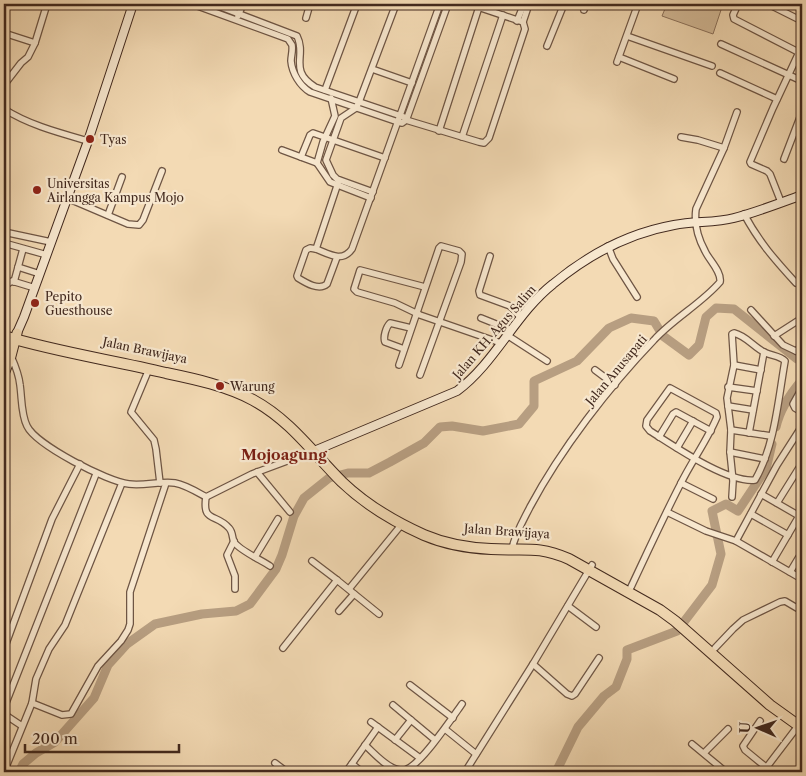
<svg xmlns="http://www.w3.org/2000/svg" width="806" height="776" font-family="'Libre Caslon Text',serif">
	<rect width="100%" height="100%" fill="#f3dab4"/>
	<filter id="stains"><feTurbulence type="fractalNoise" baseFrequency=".004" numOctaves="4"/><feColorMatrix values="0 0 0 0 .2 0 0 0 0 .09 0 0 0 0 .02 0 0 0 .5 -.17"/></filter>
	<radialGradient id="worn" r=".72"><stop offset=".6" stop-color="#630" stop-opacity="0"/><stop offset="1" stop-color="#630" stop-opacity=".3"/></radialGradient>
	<polygon fill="#d5bc9a" stroke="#8c725c" points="667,4 723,4 713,34 662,16"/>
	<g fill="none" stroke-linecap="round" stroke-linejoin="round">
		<g stroke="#b79e81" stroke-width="9">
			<path d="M776,427C780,409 790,394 802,380"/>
			<polyline points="19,772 23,764 36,753 55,742 94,698 108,665 127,644 155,624 202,614 236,611 250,604 276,569 282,555 294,516 304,498 329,478 348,473 369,473 390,462 424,443 440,427 452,426 483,431 519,424 534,406 534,381 577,361 609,328 631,318 654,321 663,336 689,355 699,345 706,317 716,308 734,309 797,359 802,360"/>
			<polyline points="556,772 578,727 604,696 616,687 627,659 627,650 677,631 712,585 721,554 712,511 726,504 738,511 766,469 772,444"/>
		</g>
		<g stroke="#6e5544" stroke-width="8">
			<g id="street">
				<path d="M192,4L288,39L292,45C293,51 291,56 291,61C292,73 300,86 310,92L398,122L402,123L406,120"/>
				<path d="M213,4L297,36C307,56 288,70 315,87L407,118L406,120L479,142L484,143L489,138L525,29L523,22L469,4"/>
				<polyline points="326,4 328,4"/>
				<polyline points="738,4 733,15 734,19 802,54"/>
				<polyline points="768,4 802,21"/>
				<polyline points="584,10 586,4"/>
				<polyline points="238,16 243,4"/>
				<polyline points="306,18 310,4"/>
				<polyline points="517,21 524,4"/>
				<polyline points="523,22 529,4"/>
				<polyline points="4,33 35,43"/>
				<polyline points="627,36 712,66"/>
				<polyline points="721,44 802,81"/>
				<polyline points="547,46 564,4"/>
				<polyline points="619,57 674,79"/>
				<polyline points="617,62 638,4"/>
				<polyline points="372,69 412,83"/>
				<polyline points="720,73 777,99"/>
				<polyline points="4,85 21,63 28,57 35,43 47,4"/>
				<polyline points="325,90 357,4"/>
				<polyline points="331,98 335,116 323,142 317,163 330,182 371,198"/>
				<path d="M4,109C29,125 60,133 88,141"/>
				<polyline points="407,118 448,4"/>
				<polyline points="439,131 479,7"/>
				<polyline points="462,137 503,15"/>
				<polyline points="681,137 698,140 724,148"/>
				<polyline points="282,150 317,163"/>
				<polyline points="301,157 310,135 313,133 385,158"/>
				<polyline points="784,159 802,112"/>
				<polyline points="373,192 337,179 333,175 326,160 341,118 356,108 359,102 396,4"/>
				<polyline points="67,198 128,224 139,225 143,220 162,171"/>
				<polyline points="781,202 770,174 767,171 751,164 750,162 773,108 802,46"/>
				<path d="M744,214C759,242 775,260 796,283"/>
				<polyline points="108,215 122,177"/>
				<polyline points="4,232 51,242"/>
				<polyline points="4,243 47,255"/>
				<polyline points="608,246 613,259 637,297"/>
				<path d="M316,249C329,254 342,263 352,249L440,4"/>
				<polyline points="490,256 479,291 480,295 510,306 521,318"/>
				<path d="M337,257L327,284C319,291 306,283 298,278L297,276L306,250L310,248L316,249L339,180"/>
				<polyline points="18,267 40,274"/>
				<polyline points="14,282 23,249"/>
				<polyline points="425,287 360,270 354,289 357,292 395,303 420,315 501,343"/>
				<polyline points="4,292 6,285 12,281 35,288"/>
				<polyline points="751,310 783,345 802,354"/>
				<polyline points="481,318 511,330"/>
				<polyline points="507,335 547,361"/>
				<polyline points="774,336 802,318"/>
				<path d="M404,349L385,342C383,337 386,327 390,323L411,328"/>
				<polyline points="796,351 802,346"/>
				<path d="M11,356C15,365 19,375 20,385C22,399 21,414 27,426C36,445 108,482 129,484C144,486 160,481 175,483C186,485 197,492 206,497L252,474L314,451"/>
				<polyline points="399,365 439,248 441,246 459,251 462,254 461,262 420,375"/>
				<polyline points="734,365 761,370"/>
				<polyline points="149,369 131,412 154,440 156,449 160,483"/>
				<polyline points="595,370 615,385"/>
				<polyline points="728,387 757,391"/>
				<polyline points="802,388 793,404 795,408 802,412"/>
				<polyline points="728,406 753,410"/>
				<polyline points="731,430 771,436"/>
				<polyline points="749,433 764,352"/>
				<polyline points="659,437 673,414 676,412 711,431"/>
				<polyline points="677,448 693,421"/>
				<polyline points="730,452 765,459"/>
				<polyline points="257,472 290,512"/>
				<polyline points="681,483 713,499"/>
				<polyline points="761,494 801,517"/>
				<path d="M206,497C202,523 216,513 229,528C233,532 232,538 234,542C239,550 261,560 270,566"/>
				<polyline points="777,503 802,463"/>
				<polyline points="667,512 706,531 736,541 802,579"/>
				<polyline points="751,514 788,535"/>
				<polyline points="234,541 227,555 235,576 235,589"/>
				<polyline points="736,541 777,465 802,426"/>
				<path d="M512,549C515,534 523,521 530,507C561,449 609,387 654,340C674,318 701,304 720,282C722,272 709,260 705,251C698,238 694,224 696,209L724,148L737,112"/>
				<polyline points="255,557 278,519"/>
				<polyline points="312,561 337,580"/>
				<polyline points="772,562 802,511"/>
				<polyline points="790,572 802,552"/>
				<path d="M631,587C647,553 663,518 680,485C691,462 707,441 717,417L716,413L670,388L647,420L646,426L650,431C674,446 727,483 755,480C775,445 778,401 785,361C780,356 773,356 766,353C754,348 747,336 734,333L732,334L734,365L727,398L731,430L730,452L733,481L732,497"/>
				<polyline points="349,589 402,524"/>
				<polyline points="568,606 596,627"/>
				<polyline points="339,611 354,594"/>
				<polyline points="283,648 337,580 379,614"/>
				<polyline points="715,648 733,629 743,620 780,602 785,601 802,611"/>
				<polyline points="4,649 52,519 80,464"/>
				<polyline points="533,664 567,694 572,696 575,694 599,658"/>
				<polyline points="410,685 453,718"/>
				<polyline points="32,703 62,715 71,714 98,666 121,641 128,630 130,624 130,592 166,483"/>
				<polyline points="393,705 435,740"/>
				<polyline points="4,708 96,474"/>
				<polyline points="4,714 22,726"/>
				<polyline points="760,721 743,746 745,750 767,768"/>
				<polyline points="371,722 420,758"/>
				<polyline points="445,729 476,754"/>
				<polyline points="395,740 411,720"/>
				<polyline points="692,744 726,772"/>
				<path d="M365,745C374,753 385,766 396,769C400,770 404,771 407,769C422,763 452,718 462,704"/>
				<polyline points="704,753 728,729"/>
				<polyline points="275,763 287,772"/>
				<polyline points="352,764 362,772"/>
				<polyline points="4,772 32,703 36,679 49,649 65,625 122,483"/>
				<polyline points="346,772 378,727"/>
				<polyline points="465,772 533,664 592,565"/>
				<polyline points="763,772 798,726"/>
			</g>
		</g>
		<g stroke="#42291e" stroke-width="10">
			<g id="secondary">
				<polyline points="17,333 24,317 88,141 133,4"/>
				<path d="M314,451L457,391C495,363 516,313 553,284C588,255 629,233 674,225C694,221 715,223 734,218C757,212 780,203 802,195"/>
			</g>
		</g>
		<g stroke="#42291e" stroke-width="11">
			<polyline id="primary" points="4,374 11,356 17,333"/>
		</g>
		<g stroke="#42291e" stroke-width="12">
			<path id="highway" d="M4,336C57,352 112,360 166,373C195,379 227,386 253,400C290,420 313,453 342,482C365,504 395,522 424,535C445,544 468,548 491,549C523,551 537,545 569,559L660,610L675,621L770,705L802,728"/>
		</g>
		<use href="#street" stroke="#f7e7ce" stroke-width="5.5"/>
		<use href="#secondary" stroke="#f7e7ce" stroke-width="8"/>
		<use href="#primary" stroke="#f3dab4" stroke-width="9"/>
		<use href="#highway" stroke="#f3dab4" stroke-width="10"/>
	</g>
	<g fill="#8f2418" stroke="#f7e7ce" stroke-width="2">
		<circle cx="90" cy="139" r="5"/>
		<circle cx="37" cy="190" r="5"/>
		<circle cx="35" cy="303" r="5"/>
		<circle cx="220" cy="386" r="5"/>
	</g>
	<g text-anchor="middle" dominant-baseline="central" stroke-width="4.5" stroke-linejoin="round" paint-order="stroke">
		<g font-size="12" fill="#42291e" stroke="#f7e7ce" text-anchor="start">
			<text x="100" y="139">Tyas</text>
			<text x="47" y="183">Universitas<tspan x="47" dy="14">Airlangga Kampus Mojo</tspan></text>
			<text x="45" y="296">Pepito<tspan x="45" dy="14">Guesthouse</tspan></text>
			<text x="230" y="386">Warung</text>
		</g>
		<g font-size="12" fill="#42291e" stroke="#f7e7ce">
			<text transform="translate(494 332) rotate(-49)">Jalan KH. Agus Salim</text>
			<text transform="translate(145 350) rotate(12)">Jalan Brawijaya</text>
			<text transform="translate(616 370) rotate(-50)">Jalan Anusapati</text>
			<text transform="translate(507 531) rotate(4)">Jalan Brawijaya</text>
		</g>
		<g font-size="15" font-weight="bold" fill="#7a1f14" stroke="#f7e7ce">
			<text x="284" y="454">Mojoagung</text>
		</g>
	</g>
	<rect width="806" height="776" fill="none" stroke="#f3dab4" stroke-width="20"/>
	<rect x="5" y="5" width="796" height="766" fill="none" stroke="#42291e" stroke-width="2.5"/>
	<rect x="10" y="10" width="786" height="756" fill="none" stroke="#42291e"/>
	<g transform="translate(758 728) rotate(272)" stroke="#f7e7ce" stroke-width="4" paint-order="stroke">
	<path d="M0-4L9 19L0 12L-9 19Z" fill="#42291e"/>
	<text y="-8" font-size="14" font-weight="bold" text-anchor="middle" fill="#42291e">U</text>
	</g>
	<path d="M25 744v8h154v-8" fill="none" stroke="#42291e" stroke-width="2.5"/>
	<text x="32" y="744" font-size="15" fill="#42291e" stroke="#f7e7ce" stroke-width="4" paint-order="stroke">200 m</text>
	<rect width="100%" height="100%" filter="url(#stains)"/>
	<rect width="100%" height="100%" fill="url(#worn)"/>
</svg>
